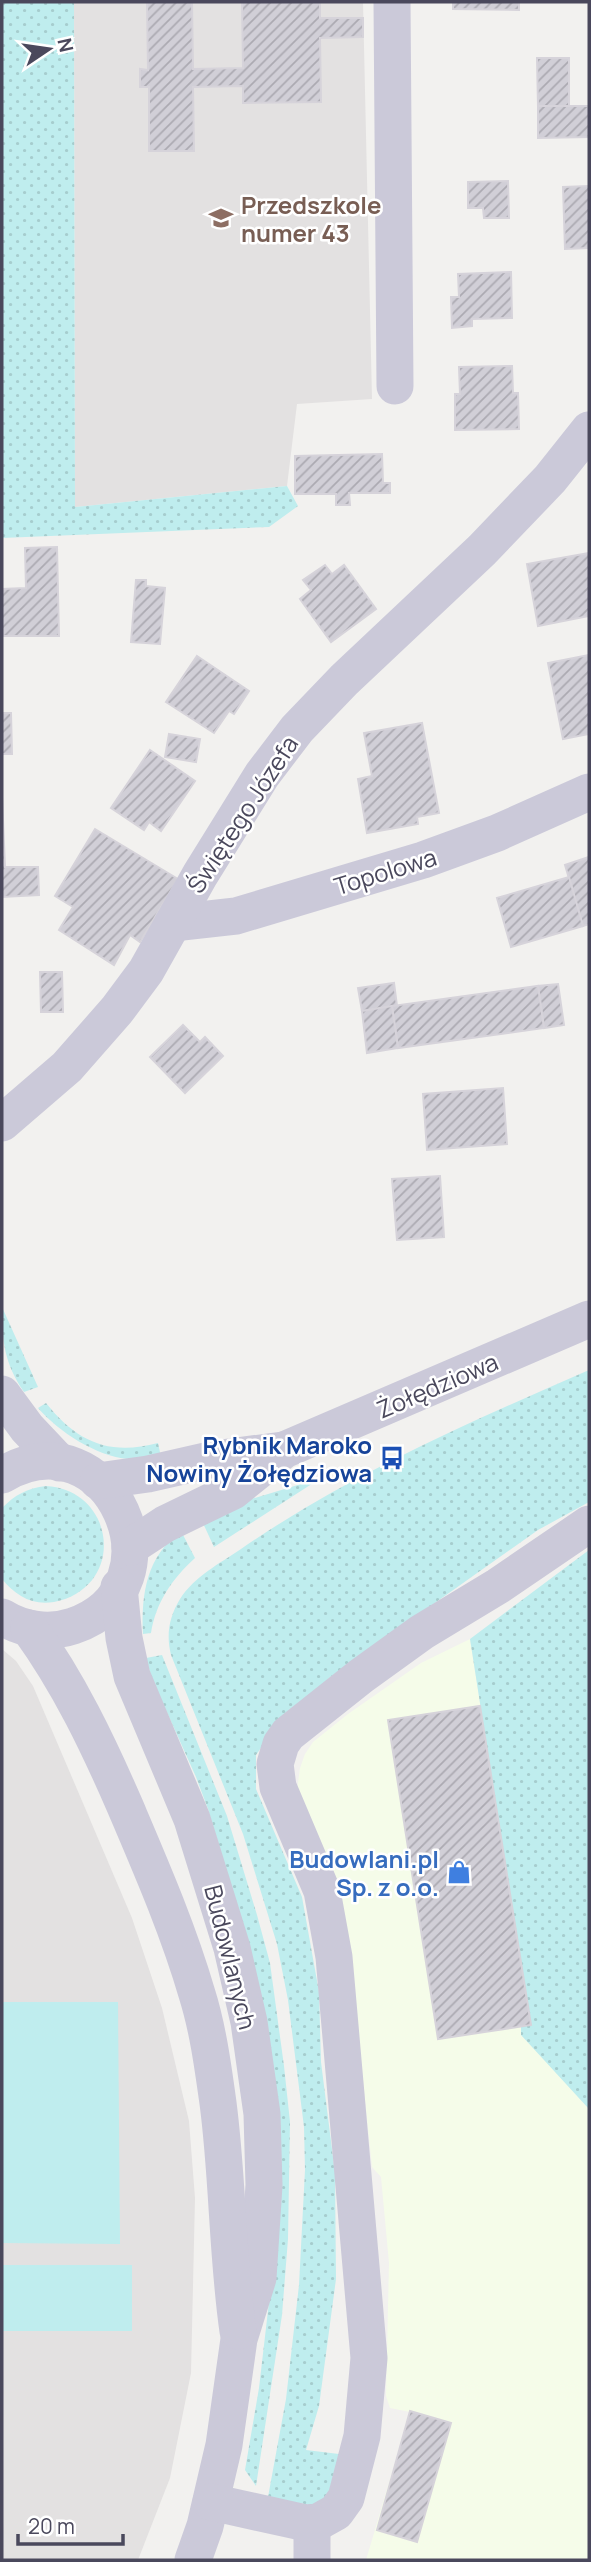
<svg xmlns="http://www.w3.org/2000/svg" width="591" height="2562" font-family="Manrope,sans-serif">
	<defs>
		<pattern id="grass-dots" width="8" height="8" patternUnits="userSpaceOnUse" patternTransform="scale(1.75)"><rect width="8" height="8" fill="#bfedee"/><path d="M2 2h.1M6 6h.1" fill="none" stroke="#a6cdce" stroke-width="1.8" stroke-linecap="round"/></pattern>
		<pattern id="building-hatch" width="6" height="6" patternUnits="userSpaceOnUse" patternTransform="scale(1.75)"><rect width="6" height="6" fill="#d1cfd7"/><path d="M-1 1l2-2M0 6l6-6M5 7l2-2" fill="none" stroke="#acaab2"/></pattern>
	</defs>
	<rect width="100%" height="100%" fill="#f2f1ef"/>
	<polygon fill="#f5fce9" points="470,1639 531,2025 521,2034 589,2109 589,2560 366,2560 410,2412 390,2408 386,2396 389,2263 381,2177 372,2167 361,2061 297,1790 300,1768 305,1754 313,1742 348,1714 421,1663"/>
	<g fill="#e3e1e1">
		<polygon points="74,2 363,2 372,399 297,404 287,486 75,507"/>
		<polygon points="2,1649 16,1661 33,1686 132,1918 162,2008 189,2121 195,2198 191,2373 170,2478 138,2560 2,2560"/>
	</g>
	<g fill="url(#grass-dots)">
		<polygon points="2,2 74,2 75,507 287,486 298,506 269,527 2,538"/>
		<path d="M2,1307L38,1387L24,1392C4,1363 2,1341 2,1307Z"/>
		<path d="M589,1370V1502L538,1530L329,1678L273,1731L256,1755V1789L302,1897L319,1992L321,2062L335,2173L336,2279L319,2406L306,2450L339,2454V2465L327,2498L314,2506L268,2497L286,2399L299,2285L305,2170L304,2127L288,2000L277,1944L243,1834L171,1655C166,1635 169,1617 180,1599C195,1576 219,1564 241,1549C348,1475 470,1422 589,1370Z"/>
		<path d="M46,1403C77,1442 109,1456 158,1443L161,1457C151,1458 139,1460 128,1459C96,1456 59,1432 38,1408Z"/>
		<polygon points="321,1478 214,1547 202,1521 238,1503"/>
		<path d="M46,1486C116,1490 127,1587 54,1602C32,1606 15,1595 2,1579V1508C15,1495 27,1488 46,1486Z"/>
		<path d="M181,1531L195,1558C172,1579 156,1602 151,1633L143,1634C141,1593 147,1556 181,1531Z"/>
		<polygon points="589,1550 589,2109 521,2035 521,2026 530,2024 470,1639"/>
		<polygon points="162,1655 227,1816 257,1915 270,1963 284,2066 290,2122 288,2239 282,2315 256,2486 245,2470 259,2388 274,2259 248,1943 208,1809 196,1777 152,1679 146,1658"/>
	</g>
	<g fill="#bfedee">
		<polygon points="2,2002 118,2002 120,2244 2,2243"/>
		<rect x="2" y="2265" width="130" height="66"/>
	</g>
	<g fill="url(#building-hatch)" stroke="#d6d3da" stroke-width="2">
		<polygon points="147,2 192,2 193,69 243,68 242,2 320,2 320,18 363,18 363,37 320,38 321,102 243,103 243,86 193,87 194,151 149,151 149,87 140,87 140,69 148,70"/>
		<polygon points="453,2 519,2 519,10 453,9"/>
		<polygon points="537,58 569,58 569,106 538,106"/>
		<polygon points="538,106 589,106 589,137 538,138"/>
		<polygon points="508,181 509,218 484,218 483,208 468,208 468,182"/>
		<polygon points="589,186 589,248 565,249 563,187"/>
		<polygon points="511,272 512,318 472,319 472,326 452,328 451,297 459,297 458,274"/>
		<polygon points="512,366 513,393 518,393 519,429 455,430 455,394 460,394 459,367"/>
		<polygon points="382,454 383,483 390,483 390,493 349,493 350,505 336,505 336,494 295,494 295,456"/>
		<polygon points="57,547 59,636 2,636 2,589 26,588 25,548"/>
		<polygon points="589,553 589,616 538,626 527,564"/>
		<polygon points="325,565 332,574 344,565 376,609 331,642 300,599 311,590 303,580"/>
		<polygon points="136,580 146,580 146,586 165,588 160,644 131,642"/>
		<polygon points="589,655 589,734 563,739 548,663"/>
		<polygon points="197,656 249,691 234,714 229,711 214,733 166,702"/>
		<polygon points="2,713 11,713 12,754 2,754"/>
		<polygon points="422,723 439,813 417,817 418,824 367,833 358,779 372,776 364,733"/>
		<polygon points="169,734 200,739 196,762 165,757"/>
		<polygon points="150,750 195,781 161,831 149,822 144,830 111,808"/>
		<polygon points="2,797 5,867 38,867 39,895 2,897"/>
		<polygon points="95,829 178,879 140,942 130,935 114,965 59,930 73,907 55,896"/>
		<polygon points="589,857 589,924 583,926 565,865"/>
		<polygon points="569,877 583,926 511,947 497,898"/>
		<polygon points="40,972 62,972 63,1012 41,1012"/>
		<polygon points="394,983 397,1006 362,1011 358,988"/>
		<polygon points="558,984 564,1025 544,1028 538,986"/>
		<polygon points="538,986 544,1028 398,1048 392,1006"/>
		<polygon points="392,1006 398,1048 367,1053 362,1011"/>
		<polygon points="183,1025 200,1042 205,1037 223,1056 185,1093 150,1057"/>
		<polygon points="503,1088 507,1144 427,1150 423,1094"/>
		<polygon points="440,1176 444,1237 397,1240 392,1179"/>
		<polygon points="480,1706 531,2025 438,2039 388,1720"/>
		<polygon points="410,2411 451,2423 417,2542 377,2530"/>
	</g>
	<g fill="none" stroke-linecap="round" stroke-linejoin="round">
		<g stroke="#cbc9d9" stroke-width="37">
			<polyline points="392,2 395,386"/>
			<polyline points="173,923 236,916 423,860 497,833 589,792"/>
			<polyline points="2,1123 67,1067 117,1010 146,971 200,875 262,775 297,729 344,680 482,550 550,479 589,430"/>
			<polyline points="2,1394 27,1428 60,1463"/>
			<path d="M2,1475C110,1411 188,1587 73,1626C49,1634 23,1630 2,1617"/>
			<polyline points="98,1481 148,1474 214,1459 283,1450"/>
			<polyline points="130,1547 165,1524 233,1491 284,1450 589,1319"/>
			<polyline points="119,1587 124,1638 132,1676 192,1819 232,1948 249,2022 262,2114 264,2185 258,2278 239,2339 224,2445 205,2526 193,2560"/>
			<path d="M29,1628C69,1683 98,1744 125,1806C151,1867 178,1929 197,1994C208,2029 213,2067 218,2103C228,2179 227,2255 238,2331"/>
			<polyline points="211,2502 306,2523 318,2522 336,2512 346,2498 362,2436 369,2358 334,1957 322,1891 278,1787 275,1764 281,1744 288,1734 361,1676 422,1632 498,1586 589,1524"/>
			<polyline points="312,2523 312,2560"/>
		</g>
	</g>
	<defs>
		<g id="school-bare" transform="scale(1.89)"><path d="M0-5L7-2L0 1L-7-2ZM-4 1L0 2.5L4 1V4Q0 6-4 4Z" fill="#8d6e63" stroke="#fff" stroke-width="2.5" paint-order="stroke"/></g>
		<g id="bus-bare" transform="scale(1.89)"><path d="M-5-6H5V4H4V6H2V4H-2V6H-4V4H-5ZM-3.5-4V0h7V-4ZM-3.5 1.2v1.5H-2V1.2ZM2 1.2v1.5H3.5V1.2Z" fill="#1a4fb4" stroke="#fff" stroke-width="2.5" paint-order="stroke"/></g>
		<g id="shop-bare" transform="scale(1.89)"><path d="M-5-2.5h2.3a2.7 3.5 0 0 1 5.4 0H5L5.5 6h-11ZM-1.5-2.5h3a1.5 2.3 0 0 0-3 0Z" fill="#3f7fe0" stroke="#fff" stroke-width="2.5" paint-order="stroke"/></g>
	</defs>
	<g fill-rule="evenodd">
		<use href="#school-bare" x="221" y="218"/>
		<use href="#bus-bare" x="392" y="1458"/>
		<use href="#shop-bare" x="459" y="1872"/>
	</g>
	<g text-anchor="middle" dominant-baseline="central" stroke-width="5" stroke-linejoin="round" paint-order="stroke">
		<g font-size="24" font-weight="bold" fill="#785e54" stroke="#fff" text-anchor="start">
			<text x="241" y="204">Przedszkole<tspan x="241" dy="28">numer 43</tspan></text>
		</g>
		<g font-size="24" fill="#4a485c" stroke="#fff">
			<text transform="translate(242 814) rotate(-57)">Świętego Józefa</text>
			<text transform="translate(385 871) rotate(-17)">Topolowa</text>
			<text transform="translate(437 1385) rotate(-23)">Żołędziowa</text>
			<text transform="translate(231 1957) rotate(76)">Budowlanych</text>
		</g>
		<g font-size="24" font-weight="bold" fill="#164399" stroke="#fff" text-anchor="end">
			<text x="372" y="1444">Rybnik Maroko<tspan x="372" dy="28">Nowiny Żołędziowa</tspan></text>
		</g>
		<g font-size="24" font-weight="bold" fill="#366cbe" stroke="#fff" text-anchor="end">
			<text x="439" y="1858">Budowlani.pl<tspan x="439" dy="28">Sp. z o.o.</tspan></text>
		</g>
	</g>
	<rect width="591" height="2562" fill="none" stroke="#4a485c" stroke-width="7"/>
	<g transform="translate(49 49) rotate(77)" stroke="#ffffff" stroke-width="5" paint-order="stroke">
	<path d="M0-5L12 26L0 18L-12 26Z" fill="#4a485c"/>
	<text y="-10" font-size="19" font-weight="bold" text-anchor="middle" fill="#4a485c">N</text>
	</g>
	<path d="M18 2534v10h105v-10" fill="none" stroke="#4a485c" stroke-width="3.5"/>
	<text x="28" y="2534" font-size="21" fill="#4a485c" stroke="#ffffff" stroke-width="5" paint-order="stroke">20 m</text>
</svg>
